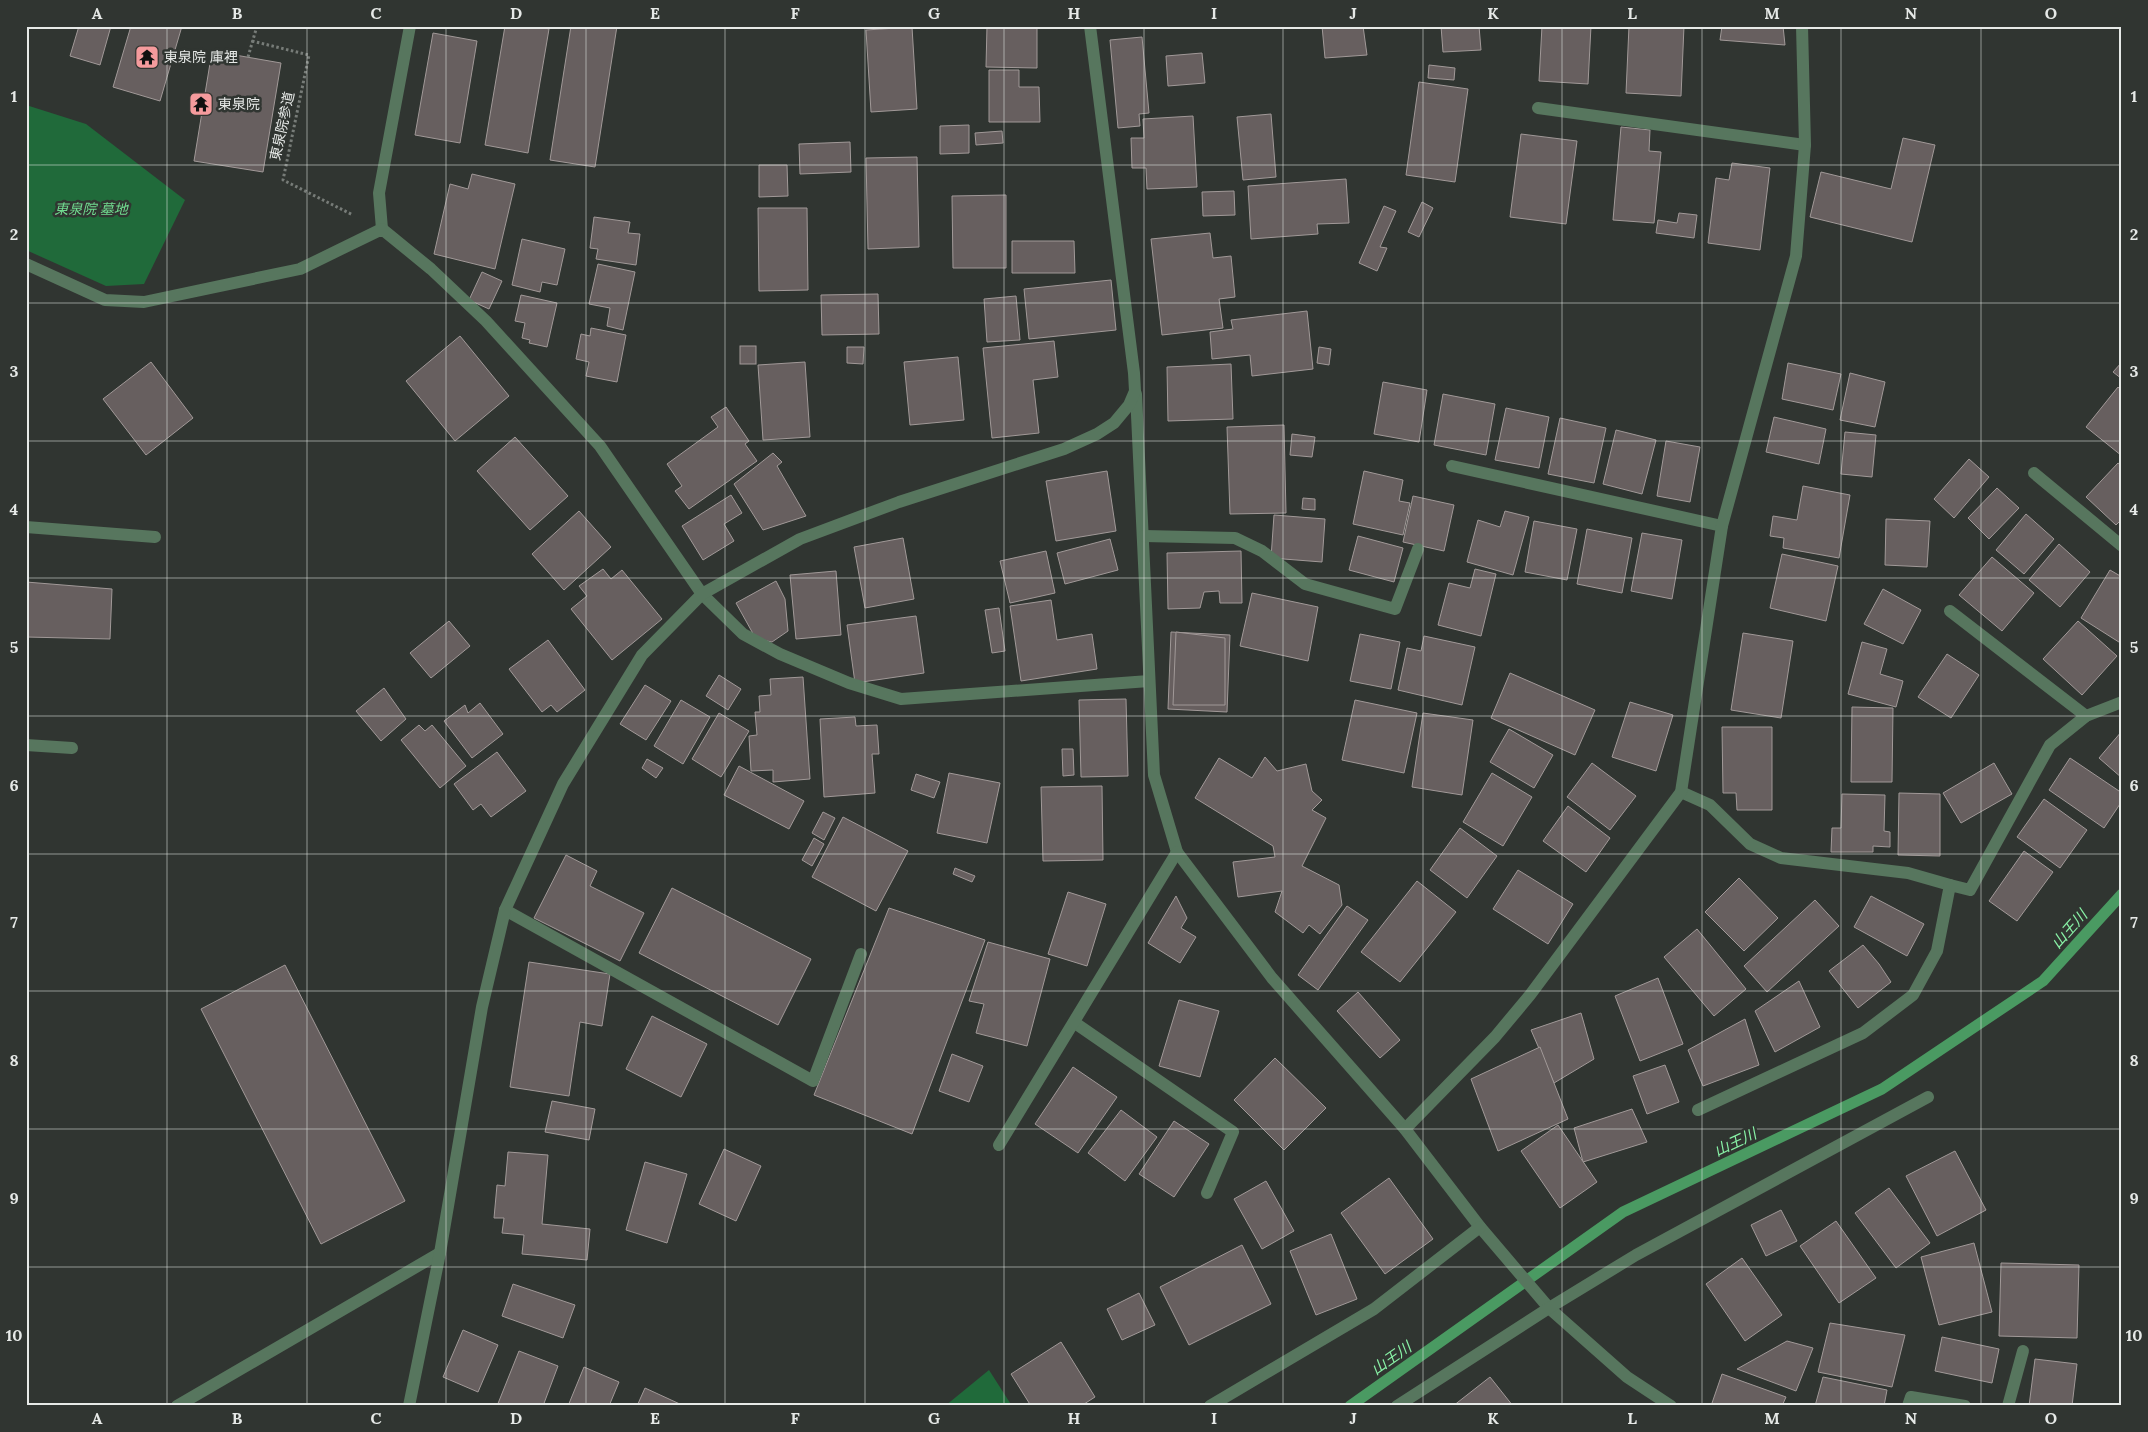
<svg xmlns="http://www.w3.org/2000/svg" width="2148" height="1432" font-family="Lora,'Noto Sans JP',serif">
	<rect width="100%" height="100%" fill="#303531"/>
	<g fill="#206a3a">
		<polygon points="26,105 86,124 185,200 144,284 106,286 26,250"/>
		<polygon points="989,1370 1012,1406 945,1406"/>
	</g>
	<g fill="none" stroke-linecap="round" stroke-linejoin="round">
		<polyline stroke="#4a9a62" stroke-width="11" points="1350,1406 1623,1212 1882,1089 2043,981 2122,894"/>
	</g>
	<g fill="#675f5f" stroke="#a19998">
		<polygon points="79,26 111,26 100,65 70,56"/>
		<polygon points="131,26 182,26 160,101 113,87"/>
		<polygon points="505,26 536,26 549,29 528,153 485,145"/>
		<polygon points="571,26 617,26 595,167 550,160"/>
		<polygon points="987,26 1037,26 1037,68 986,67"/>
		<polygon points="1322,26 1363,26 1367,55 1325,58"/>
		<polygon points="1441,26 1479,26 1481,50 1443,52"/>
		<polygon points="1542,26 1591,26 1588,84 1539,81"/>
		<polygon points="1629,26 1684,26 1681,96 1626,93"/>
		<polygon points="1722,26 1783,26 1785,45 1720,40"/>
		<polygon points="912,27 917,109 871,112 866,30"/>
		<polygon points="433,33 477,41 460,143 415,135"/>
		<polygon points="1142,37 1149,113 1139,114 1140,126 1118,128 1110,40"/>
		<polygon points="212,51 281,63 263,172 194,161"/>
		<polygon points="1202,53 1205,83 1168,86 1166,56"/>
		<polygon points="1429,65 1455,68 1454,80 1428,78"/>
		<polygon points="989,70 1019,70 1019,87 1039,87 1040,122 989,122"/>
		<polygon points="1419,82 1468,89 1455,182 1406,175"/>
		<polygon points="1271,114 1276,177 1243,180 1237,117"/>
		<polygon points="1193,116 1197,187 1147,189 1146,168 1132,168 1131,138 1144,138 1143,119"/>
		<polygon points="969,125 969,153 940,154 940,126"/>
		<polygon points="1621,127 1650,130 1649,151 1661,152 1654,223 1613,220"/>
		<polygon points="1002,131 1003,143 976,145 975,133"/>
		<polygon points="1521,134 1577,141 1566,224 1510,217"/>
		<polygon points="1903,138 1935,145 1912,242 1810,217 1821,172 1891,189"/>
		<polygon points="850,142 851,172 800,174 799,144"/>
		<polygon points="917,157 919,247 868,249 866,158"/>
		<polygon points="1732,163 1770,168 1760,250 1708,243 1716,178 1729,180"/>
		<polygon points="759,165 787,165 788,196 759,197"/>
		<polygon points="472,174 515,184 495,269 434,254 450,184 468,189"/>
		<polygon points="1346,179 1349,223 1317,224 1318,234 1251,239 1248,186"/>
		<polygon points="1234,191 1235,215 1203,216 1202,192"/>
		<polygon points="1006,195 1006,268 953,268 952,196"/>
		<polygon points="1422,202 1433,208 1419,237 1408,232"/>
		<polygon points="1384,206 1396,211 1380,247 1387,248 1377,271 1359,263"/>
		<polygon points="758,208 807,208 808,290 759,291"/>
		<polygon points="1679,213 1697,215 1694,238 1656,233 1658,220 1677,223"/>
		<polygon points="594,217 630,222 628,233 640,234 636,265 596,259 598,249 590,248"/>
		<polygon points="1210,233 1213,258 1231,256 1235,297 1219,299 1223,328 1162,335 1151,239"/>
		<polygon points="522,239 565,249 557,285 542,282 540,292 512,285"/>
		<polygon points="1012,241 1074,241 1075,273 1012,273"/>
		<polygon points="598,264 635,272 623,330 607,326 610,308 589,304"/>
		<polygon points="482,272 502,281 489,309 469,300"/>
		<polygon points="1111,280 1116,330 1029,339 1024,289"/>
		<polygon points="878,294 879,334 822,335 821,295"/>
		<polygon points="521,295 557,303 547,347 529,343 530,340 522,338 525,323 515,321"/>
		<polygon points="1016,296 1020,340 987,342 984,299"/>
		<polygon points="1307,311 1313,369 1252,376 1250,355 1212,359 1210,332 1233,329 1231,320"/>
		<polygon points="591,328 626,335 617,382 586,376 589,362 576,359 581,334 590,336"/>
		<polygon points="460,336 509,396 455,441 406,381"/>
		<polygon points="1054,341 1058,377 1033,380 1039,433 992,438 983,348"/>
		<rect x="740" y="346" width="16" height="18"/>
		<polygon points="847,347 864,347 863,364 847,363"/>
		<polygon points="1319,347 1331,349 1329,365 1317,363"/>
		<polygon points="958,357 964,420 910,425 904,362"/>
		<polygon points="151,362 193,418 146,455 103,399"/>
		<polygon points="805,362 810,437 763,440 758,365"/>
		<polygon points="2122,362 2122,379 2113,372"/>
		<polygon points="1788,363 1841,374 1833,410 1782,399"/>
		<polygon points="1231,364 1233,419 1168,421 1167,367"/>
		<polygon points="1850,373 1885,382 1875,427 1840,420"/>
		<polygon points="1383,382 1427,390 1419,442 1374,434"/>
		<polygon points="2118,387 2122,391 2122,456 2086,427"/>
		<polygon points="1443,394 1495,404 1486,455 1434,445"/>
		<polygon points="726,407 749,441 745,444 757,461 689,509 675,491 682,486 667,464 718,427 711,417"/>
		<polygon points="1506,408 1549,417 1539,468 1495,460"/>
		<polygon points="1774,417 1826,429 1819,464 1766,452"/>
		<polygon points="1560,418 1606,428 1594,483 1548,474"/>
		<polygon points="1284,425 1286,513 1230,514 1227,427"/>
		<polygon points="1616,430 1656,440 1642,494 1603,484"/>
		<polygon points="1845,432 1876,435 1872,477 1841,474"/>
		<polygon points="1292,434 1315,437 1312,457 1290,455"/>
		<polygon points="515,437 568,496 530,530 477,471"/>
		<polygon points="1666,441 1700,447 1690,502 1657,496"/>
		<polygon points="773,453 782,462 777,466 806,516 763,530 734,484"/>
		<polygon points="1969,459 1989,477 1954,518 1934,499"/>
		<polygon points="2118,463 2122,466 2122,519 2116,525 2086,497"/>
		<polygon points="1107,471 1116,531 1056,541 1046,481"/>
		<polygon points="1364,471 1403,480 1399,501 1410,503 1403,535 1353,524"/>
		<polygon points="1803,486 1850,495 1839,558 1783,548 1784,538 1770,536 1773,516 1797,520"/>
		<polygon points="1997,488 2019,508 1989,539 1968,518"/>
		<polygon points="731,495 742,513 724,524 734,541 703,560 682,526"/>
		<polygon points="1413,496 1454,505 1444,551 1403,542"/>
		<polygon points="1303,498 1315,499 1315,510 1302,509"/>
		<polygon points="579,511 611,547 564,590 532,554"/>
		<polygon points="1505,511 1529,517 1513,575 1467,562 1478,520 1500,527"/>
		<polygon points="2026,514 2054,539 2024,574 1996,550"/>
		<polygon points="1274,515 1325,519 1322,562 1271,558"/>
		<polygon points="1886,519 1930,521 1927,567 1885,565"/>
		<polygon points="1534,521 1577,529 1567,580 1525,572"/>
		<polygon points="1587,529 1632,538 1622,593 1577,584"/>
		<polygon points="1642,533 1682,540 1672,599 1631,591"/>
		<polygon points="1358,536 1403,548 1394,582 1349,570"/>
		<polygon points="903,538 914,599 865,608 854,547"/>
		<polygon points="1110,539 1118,570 1065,584 1057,553"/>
		<polygon points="2059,544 2090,572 2060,607 2029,580"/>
		<polygon points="1046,551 1055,593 1010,603 1000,561"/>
		<polygon points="1241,551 1242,603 1220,603 1219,591 1204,592 1200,608 1168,609 1167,553"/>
		<polygon points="1782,554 1838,566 1826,621 1770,608"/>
		<polygon points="1992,557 2034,593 2002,631 1959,595"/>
		<polygon points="603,569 611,579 622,570 662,619 612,660 571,609 587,596 579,586"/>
		<polygon points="1475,569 1496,574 1481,636 1438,625 1449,583 1470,588"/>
		<polygon points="2110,570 2122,577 2122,644 2081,618"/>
		<polygon points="836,571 841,635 796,639 790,575"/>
		<polygon points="776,581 785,599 788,631 772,642 756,639 736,603"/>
		<polygon points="26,582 112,589 110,639 26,637"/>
		<polygon points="1883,589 1921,610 1903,644 1864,624"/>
		<polygon points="1252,593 1318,607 1308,661 1240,646"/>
		<polygon points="1051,600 1057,640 1092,634 1097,669 1021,681 1010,606"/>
		<polygon points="999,608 1005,651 992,653 985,610"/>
		<polygon points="916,616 924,673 855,683 847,625"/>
		<polygon points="449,621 470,646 431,678 410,653"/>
		<polygon points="2078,621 2117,656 2082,695 2043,659"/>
		<polygon points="1171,632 1230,635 1227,712 1168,709"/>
		<polygon points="1176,632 1225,638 1225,705 1173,705"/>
		<polygon points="1743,633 1793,641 1781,718 1731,710"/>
		<polygon points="1360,634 1400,642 1391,689 1350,681"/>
		<polygon points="1424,636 1475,647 1462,705 1398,690 1407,648 1421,651"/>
		<polygon points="548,640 585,690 557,712 551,705 542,712 509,669"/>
		<polygon points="1862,642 1887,649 1880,674 1903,681 1896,707 1848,694"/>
		<polygon points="1947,654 1979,675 1951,718 1918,697"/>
		<polygon points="1510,673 1595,710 1575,755 1491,718"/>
		<polygon points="719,675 741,689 728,710 706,696"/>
		<polygon points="803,677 810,779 773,782 773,770 751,771 749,736 757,735 755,712 760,712 759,696 771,695 770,679"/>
		<polygon points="645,685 671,701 646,740 620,724"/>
		<polygon points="384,688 406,719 381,741 356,711"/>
		<polygon points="1126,699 1128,776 1081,777 1079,700"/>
		<polygon points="681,700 710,717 683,764 654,746"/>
		<polygon points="1355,700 1417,713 1404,773 1342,760"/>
		<polygon points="1630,702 1673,715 1656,771 1612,757"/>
		<polygon points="480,703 503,734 472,758 444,721 465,705 468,713"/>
		<polygon points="1852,707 1893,708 1892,782 1851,782"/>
		<polygon points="719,713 749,731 721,777 692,759"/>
		<polygon points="1423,713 1473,720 1462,795 1412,787"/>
		<polygon points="855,717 856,726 877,725 879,754 872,754 875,793 824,797 820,719"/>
		<polygon points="419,725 425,731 432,725 466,766 440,788 401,740"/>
		<polygon points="1722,727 1772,727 1772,810 1737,810 1736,793 1723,793"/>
		<polygon points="1509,729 1553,755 1534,788 1490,762"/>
		<polygon points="2122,731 2122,778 2099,758"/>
		<polygon points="1062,749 1073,749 1074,775 1063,776"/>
		<polygon points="497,752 526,791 491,817 481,804 473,810 454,784"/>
		<polygon points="1265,757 1277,771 1306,764 1312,791 1322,800 1312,810 1326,818 1302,866 1339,885 1342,905 1320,934 1309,925 1303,933 1275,912 1282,891 1238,897 1233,862 1275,857 1273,846 1195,798 1219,758 1252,778"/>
		<polygon points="2070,758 2122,793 2122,801 2104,828 2049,790"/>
		<polygon points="647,759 663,768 656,778 642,768"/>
		<polygon points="1592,763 1636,796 1610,830 1567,797"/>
		<polygon points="1994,763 2012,794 1961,823 1943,793"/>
		<polygon points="739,766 804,801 789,829 724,795"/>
		<polygon points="949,773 1000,783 987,843 937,833"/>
		<polygon points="1492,773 1532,797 1503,846 1463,822"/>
		<polygon points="916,774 940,782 934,798 911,790"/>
		<polygon points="1102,786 1103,860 1043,861 1041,787"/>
		<polygon points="1899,793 1940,794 1940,856 1898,855"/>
		<polygon points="1842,794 1885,795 1884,831 1890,832 1890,847 1873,846 1873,852 1831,852 1832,828 1841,828"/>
		<polygon points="2044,799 2087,830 2060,868 2017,837"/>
		<polygon points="1568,806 1610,838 1586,872 1543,841"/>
		<polygon points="823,812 835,818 824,840 812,833"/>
		<polygon points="843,817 908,851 876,911 812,877"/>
		<polygon points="1460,828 1497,856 1467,898 1430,870"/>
		<polygon points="814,838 824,844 812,866 802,860"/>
		<polygon points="2024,851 2053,872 2017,921 1989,901"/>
		<polygon points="566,855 597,871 590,886 644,913 620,961 534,918"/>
		<polygon points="955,868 975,876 972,882 953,874"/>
		<polygon points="1518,870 1573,904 1548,944 1493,909"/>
		<polygon points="1739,878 1778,918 1744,951 1705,912"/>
		<polygon points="1417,881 1456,912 1400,982 1361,952"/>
		<polygon points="672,888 811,959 778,1025 639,953"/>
		<polygon points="1068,892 1106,904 1087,966 1048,954"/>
		<polygon points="1176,896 1187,918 1181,928 1196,937 1180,963 1148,943"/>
		<polygon points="1871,896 1924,924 1907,956 1854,927"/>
		<polygon points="1815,900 1839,926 1767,992 1744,966"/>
		<polygon points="1347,906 1368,920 1318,990 1298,975"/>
		<polygon points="889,908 985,940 912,1134 814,1095"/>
		<polygon points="1697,929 1746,989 1714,1016 1664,957"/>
		<polygon points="988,942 1050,959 1027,1046 976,1033 984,1004 969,1001"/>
		<polygon points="1863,945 1879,964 1891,982 1858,1008 1829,971"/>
		<polygon points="529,962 610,974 602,1026 580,1022 569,1096 510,1087"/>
		<polygon points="285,965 405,1201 321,1244 201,1009"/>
		<polygon points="1658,978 1683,1044 1640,1061 1615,996"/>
		<polygon points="1799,981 1820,1027 1775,1052 1755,1011"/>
		<polygon points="1358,992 1400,1040 1380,1058 1337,1011"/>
		<polygon points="1179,1000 1219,1011 1200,1077 1159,1066"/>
		<polygon points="1581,1013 1594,1059 1554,1083 1531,1030"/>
		<polygon points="652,1016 707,1044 681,1097 626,1069"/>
		<polygon points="1745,1019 1759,1065 1703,1086 1688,1050"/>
		<polygon points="1540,1047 1568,1119 1498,1151 1471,1079"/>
		<polygon points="952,1054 983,1066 969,1102 939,1091"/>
		<polygon points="1275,1058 1326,1108 1284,1150 1234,1100"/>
		<polygon points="1665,1065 1679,1102 1647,1114 1633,1076"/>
		<polygon points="1073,1067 1117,1097 1078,1153 1035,1124"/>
		<polygon points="552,1101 595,1109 589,1140 545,1132"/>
		<polygon points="1632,1109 1647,1142 1583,1162 1574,1128"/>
		<polygon points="1121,1110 1157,1137 1125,1181 1088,1153"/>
		<polygon points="1174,1121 1209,1144 1174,1197 1139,1174"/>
		<polygon points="1558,1125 1597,1182 1560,1208 1521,1151"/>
		<polygon points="724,1149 761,1166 736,1221 699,1204"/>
		<polygon points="1955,1151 1986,1210 1937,1236 1906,1176"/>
		<polygon points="508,1152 548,1155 542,1224 590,1229 587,1260 522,1254 524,1235 502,1233 504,1218 494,1218 497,1185 505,1186"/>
		<polygon points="645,1162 687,1174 667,1243 626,1230"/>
		<polygon points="1389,1178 1433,1239 1385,1274 1341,1213"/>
		<polygon points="1266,1181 1294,1231 1262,1249 1234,1199"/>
		<polygon points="1889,1188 1930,1243 1896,1268 1855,1213"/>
		<polygon points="1781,1210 1797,1241 1766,1256 1751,1225"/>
		<polygon points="1836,1221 1876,1278 1839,1303 1800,1246"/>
		<polygon points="1331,1234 1357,1299 1316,1315 1290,1251"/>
		<polygon points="1974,1243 1992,1312 1939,1325 1921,1257"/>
		<polygon points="1242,1245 1271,1304 1189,1345 1160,1287"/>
		<polygon points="1742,1258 1782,1315 1745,1341 1706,1284"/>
		<polygon points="2001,1263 2079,1265 2077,1338 1999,1336"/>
		<polygon points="513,1284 575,1305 563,1338 502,1316"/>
		<polygon points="1139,1293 1155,1325 1122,1340 1107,1309"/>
		<polygon points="1830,1323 1905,1335 1892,1387 1818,1372"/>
		<polygon points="463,1330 498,1345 478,1392 443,1377"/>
		<polygon points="1942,1337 1999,1349 1992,1383 1935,1371"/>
		<polygon points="1787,1341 1813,1348 1796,1391 1737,1369"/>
		<polygon points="1061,1342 1095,1397 1081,1406 1031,1406 1011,1374"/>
		<polygon points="519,1351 558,1366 543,1406 497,1406"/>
		<polygon points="2035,1359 2077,1364 2072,1406 2029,1406"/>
		<polygon points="584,1367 619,1382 609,1406 568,1406"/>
		<polygon points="1722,1374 1786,1397 1782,1406 1711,1406"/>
		<polygon points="1490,1377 1513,1406 1453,1406"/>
		<polygon points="1823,1377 1887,1390 1884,1406 1815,1406"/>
		<polygon points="645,1388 682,1405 682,1406 637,1406"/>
	</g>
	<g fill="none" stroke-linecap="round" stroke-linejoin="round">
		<g stroke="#777c78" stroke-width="3" stroke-dasharray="2.5 2.5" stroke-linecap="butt">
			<polyline points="252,41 309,55 283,180 353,215"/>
			<polyline points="248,57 257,26"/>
		</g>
		<g stroke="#57765e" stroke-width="12">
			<polyline points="1538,108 1805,145"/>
			<polyline points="382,229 379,193 410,26"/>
			<polyline points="26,264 105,300 144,302 300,269 382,229 431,269 486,321 600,446 702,594 743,634 780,654 849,683 901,699 1149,681"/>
			<polyline points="1136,394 1154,775 1177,852 1272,978 1405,1129 1480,1227 1549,1308 1627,1377 1671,1406"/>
			<polyline points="1452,466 1722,526"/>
			<polyline points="2034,473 2122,546"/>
			<polyline points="26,527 155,537"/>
			<polyline points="1144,536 1235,538 1262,551 1305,584 1395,609 1418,549"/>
			<polyline points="1950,611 2086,716"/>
			<polyline points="26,745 72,748"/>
			<polyline points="1681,792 1710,805 1750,844 1781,858 1908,873 1950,885"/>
			<polyline points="505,910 813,1081 861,954"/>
			<polyline points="1075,1023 1233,1132 1207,1193"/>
			<polyline points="1698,1110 1863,1033 1913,995 1937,951 1950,885 1970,890 2050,745 2086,716 2122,702"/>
			<polyline points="1405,1129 1495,1037 1530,995 1681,792 1722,526 1796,256 1805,145 1802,26"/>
			<polyline points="999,1145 1177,852"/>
			<polyline points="177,1406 440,1253"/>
			<polyline points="409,1406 440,1253 482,1007 505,910 563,784 642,655 702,594 800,539 899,502 1064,449 1097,434 1114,423 1129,405 1135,391 1134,373 1090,26"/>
			<polyline points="1210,1406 1374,1309 1480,1227"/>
			<polyline points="1397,1406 1549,1308 1636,1255 1928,1097"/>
			<polyline points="1908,1406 1911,1397 1965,1406"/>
			<polyline points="2008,1406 2023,1351"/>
		</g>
	</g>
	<path fill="none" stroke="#e6e9e7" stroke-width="1" stroke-opacity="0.55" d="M167,26V1406M307,26V1406M446,26V1406M586,26V1406M725,26V1406M865,26V1406M1004,26V1406M1144,26V1406M1283,26V1406M1423,26V1406M1562,26V1406M1702,26V1406M1841,26V1406M1981,26V1406M26,165H2122M26,303H2122M26,441H2122M26,578H2122M26,716H2122M26,854H2122M26,991H2122M26,1129H2122M26,1267H2122"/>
	<defs>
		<g id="temple-square" transform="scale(1.25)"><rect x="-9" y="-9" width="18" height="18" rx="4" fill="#f59b9d" stroke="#303531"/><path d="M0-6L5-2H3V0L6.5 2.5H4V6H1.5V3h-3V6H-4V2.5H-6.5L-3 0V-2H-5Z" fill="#111"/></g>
	</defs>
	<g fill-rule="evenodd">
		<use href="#temple-square" x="147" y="57"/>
		<use href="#temple-square" x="201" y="104"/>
	</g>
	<g text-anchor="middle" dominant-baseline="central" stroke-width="5" stroke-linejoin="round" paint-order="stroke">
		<g font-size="14" fill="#e6e9e7" stroke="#303531" text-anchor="start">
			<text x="164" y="57">東泉院 庫裡</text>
			<text x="218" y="104">東泉院</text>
		</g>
		<g font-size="14" fill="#e6e9e7" stroke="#303531">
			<text transform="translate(282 126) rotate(-78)">東泉院参道</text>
		</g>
		<g font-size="14" font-style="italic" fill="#71db90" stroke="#303531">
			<text x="91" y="209">東泉院 墓地</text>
		</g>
		<g font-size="15" font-style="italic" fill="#89f3a7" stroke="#303531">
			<text transform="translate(2069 929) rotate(-48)">山王川</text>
			<text transform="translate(1735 1142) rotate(-25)">山王川</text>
			<text transform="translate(1391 1358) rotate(-35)">山王川</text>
		</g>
	</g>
	<rect width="2148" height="1432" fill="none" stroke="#303531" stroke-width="55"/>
	<rect x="28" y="28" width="2092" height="1376" fill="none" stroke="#e6e9e7" stroke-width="2"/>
	<g font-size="16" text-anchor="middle" font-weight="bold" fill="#e6e9e7">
		<text x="97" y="19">A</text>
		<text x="237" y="19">B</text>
		<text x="376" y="19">C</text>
		<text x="516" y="19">D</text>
		<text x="655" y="19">E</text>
		<text x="795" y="19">F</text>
		<text x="934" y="19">G</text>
		<text x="1074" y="19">H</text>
		<text x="1214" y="19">I</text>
		<text x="1353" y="19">J</text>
		<text x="1493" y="19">K</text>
		<text x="1632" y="19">L</text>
		<text x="1772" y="19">M</text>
		<text x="1911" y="19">N</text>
		<text x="2051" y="19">O</text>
		<text x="14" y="102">1</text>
		<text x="2134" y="102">1</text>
		<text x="14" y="240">2</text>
		<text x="2134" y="240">2</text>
		<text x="14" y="377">3</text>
		<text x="2134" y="377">3</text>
		<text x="14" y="515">4</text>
		<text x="2134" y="515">4</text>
		<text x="14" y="653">5</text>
		<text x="2134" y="653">5</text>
		<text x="14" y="791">6</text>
		<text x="2134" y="791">6</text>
		<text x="14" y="928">7</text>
		<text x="2134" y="928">7</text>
		<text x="14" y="1066">8</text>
		<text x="2134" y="1066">8</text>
		<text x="14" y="1204">9</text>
		<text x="2134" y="1204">9</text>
		<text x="14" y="1341">10</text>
		<text x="2134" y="1341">10</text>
		<text x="97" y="1424">A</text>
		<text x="237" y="1424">B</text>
		<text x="376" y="1424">C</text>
		<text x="516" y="1424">D</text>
		<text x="655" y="1424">E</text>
		<text x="795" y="1424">F</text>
		<text x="934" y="1424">G</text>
		<text x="1074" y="1424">H</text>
		<text x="1214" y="1424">I</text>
		<text x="1353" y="1424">J</text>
		<text x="1493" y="1424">K</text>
		<text x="1632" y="1424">L</text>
		<text x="1772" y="1424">M</text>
		<text x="1911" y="1424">N</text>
		<text x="2051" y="1424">O</text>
	</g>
</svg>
